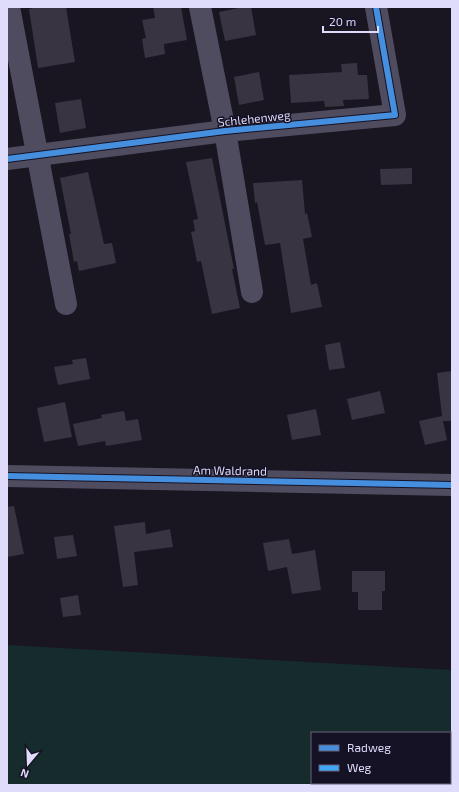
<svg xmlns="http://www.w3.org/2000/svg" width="459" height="792" font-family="'Exo 2',sans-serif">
	<rect width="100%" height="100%" fill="#191621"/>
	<path fill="#162b2c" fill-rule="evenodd" d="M7,645L452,670V785H7ZM312,733H450V783H312Z"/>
	<g fill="#383442">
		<polygon points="38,7 66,7 75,62 38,68 29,9"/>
		<polygon points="153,7 181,7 187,40 164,44 165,54 145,58 142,39 146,38 142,20 155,18"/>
		<polygon points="243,7 251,7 256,35 225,41 219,12"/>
		<polygon points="357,63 358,75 367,75 369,99 343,100 344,106 325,107 324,101 291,103 289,75 342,72 341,64"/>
		<polygon points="259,72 264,100 239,105 234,77"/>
		<polygon points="81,99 86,128 60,133 55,103"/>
		<polygon points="212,158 234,269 232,269 240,308 212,314 201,261 197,262 191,232 195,231 193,220 198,219 186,162"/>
		<polygon points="412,168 412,184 381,185 380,169"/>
		<polygon points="88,172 104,244 112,243 116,263 79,271 77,261 74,262 69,234 71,234 60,178"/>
		<polygon points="302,180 305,214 307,213 312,237 303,239 311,285 317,283 322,307 291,313 280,243 265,245 257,202 255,203 253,183"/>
		<polygon points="340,342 345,368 329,370 325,345"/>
		<polygon points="86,358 90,379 58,385 54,367 73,364 72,360"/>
		<polygon points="452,371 452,421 443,421 447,440 425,445 419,421 442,416 437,373"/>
		<polygon points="380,391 385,413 352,420 347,399"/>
		<polygon points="65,402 72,437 44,442 37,408"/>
		<polygon points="316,409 321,435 292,440 287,415"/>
		<polygon points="124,411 126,421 138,419 142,440 106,446 105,441 78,446 73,424 102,418 101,415"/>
		<polygon points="14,506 24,554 7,557 7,507"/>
		<polygon points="145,522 146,534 170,529 173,547 134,552 138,585 123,587 114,526"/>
		<polygon points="73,535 77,556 57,559 54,537"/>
		<polygon points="289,539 292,554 315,550 321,590 292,594 287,567 268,571 263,543"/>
		<polygon points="352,571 385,571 385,591 382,591 382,610 358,610 358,592 352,592"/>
		<polygon points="78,595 81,615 63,617 60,598"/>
	</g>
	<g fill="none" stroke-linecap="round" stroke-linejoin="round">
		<g stroke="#4f4c60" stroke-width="22">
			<polyline points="9,7 66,304"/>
			<polyline points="200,7 225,131 252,292"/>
			<polyline points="7,159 225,131 395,115 376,7"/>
			<polyline points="7,476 452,485"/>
		</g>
		<g stroke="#3fa9f5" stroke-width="5" stroke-dasharray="10 5" stroke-linecap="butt">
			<polyline points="450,748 452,747"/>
			<polyline points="343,785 348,783"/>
		</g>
		<g stroke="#161225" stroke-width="8">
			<g id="cycleway">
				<polyline points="7,159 225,131 395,115 376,7"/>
				<polyline points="7,476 452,485"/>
			</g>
		</g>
		<use href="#cycleway" stroke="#468fdf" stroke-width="6"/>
	</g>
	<g text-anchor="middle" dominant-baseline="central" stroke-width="3" stroke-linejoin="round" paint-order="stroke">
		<g font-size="12" fill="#dfdbfa" stroke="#161225">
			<text transform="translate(254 118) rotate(-6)">Schlehenweg</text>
			<text transform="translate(230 470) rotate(1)">Am Waldrand</text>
		</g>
	</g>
	<rect width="459" height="792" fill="none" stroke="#dfdbfa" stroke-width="16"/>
	<rect x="311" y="732" width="140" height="52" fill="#161225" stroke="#66627a"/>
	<rect x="319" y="745" width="20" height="6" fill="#468fdf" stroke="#66627a"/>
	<text x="347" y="752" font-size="12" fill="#dfdbfa">Radweg</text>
	<rect x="319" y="765" width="20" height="6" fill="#3fa9f5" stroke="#66627a"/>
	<text x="347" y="772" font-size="12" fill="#dfdbfa">Weg</text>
	<g transform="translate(28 764) rotate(199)" stroke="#161225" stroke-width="3" paint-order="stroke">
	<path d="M0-3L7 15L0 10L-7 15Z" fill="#dfdbfa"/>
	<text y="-6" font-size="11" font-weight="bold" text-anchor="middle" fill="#dfdbfa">N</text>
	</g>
	<path d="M323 26v6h55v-6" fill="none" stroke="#dfdbfa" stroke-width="2"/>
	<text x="329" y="26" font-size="12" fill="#dfdbfa" stroke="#161225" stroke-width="3" paint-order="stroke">20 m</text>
</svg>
